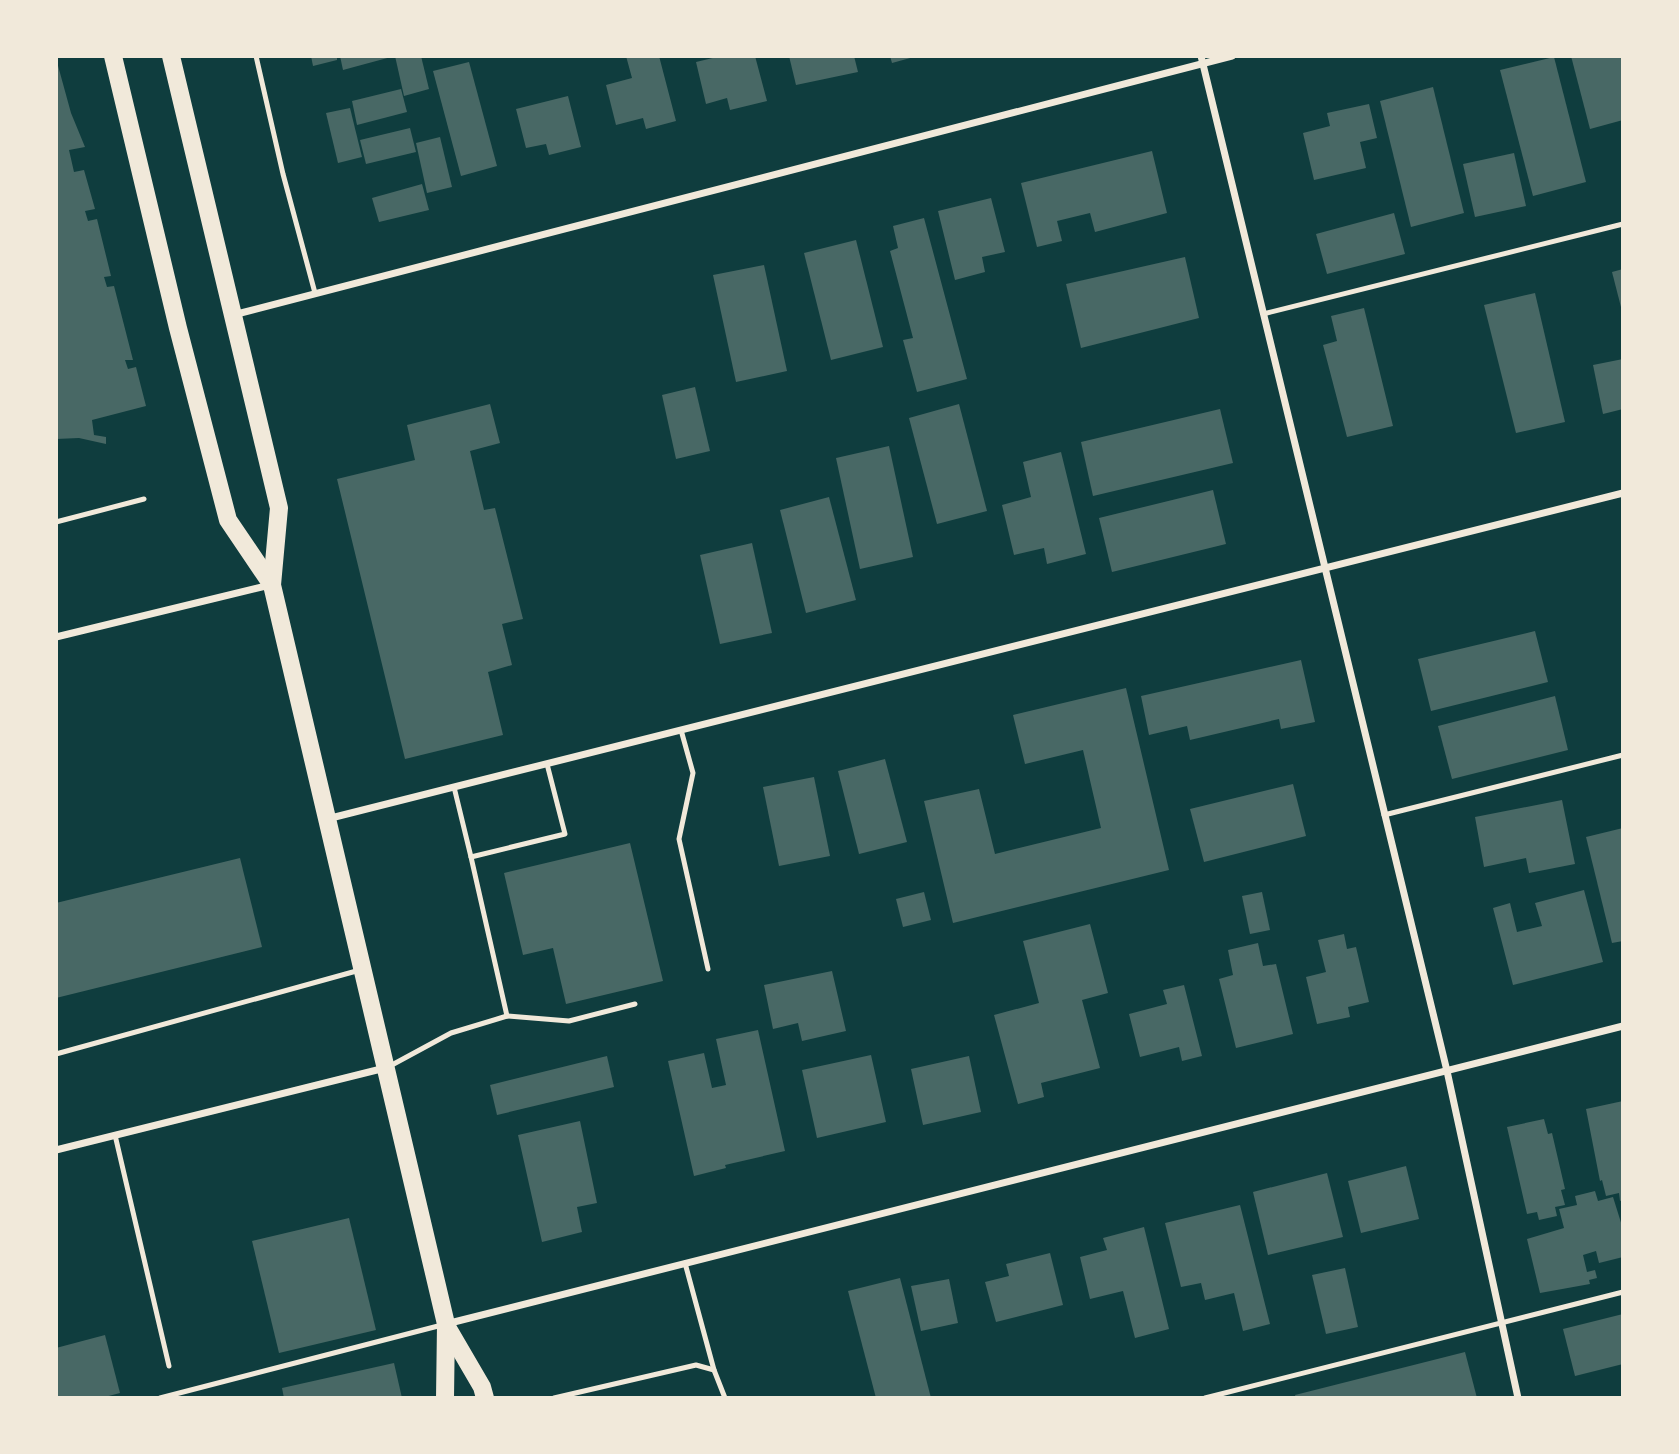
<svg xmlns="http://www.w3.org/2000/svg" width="1679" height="1454" font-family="'Noto Serif',serif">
	<rect width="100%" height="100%" fill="#0f3d3e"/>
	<g fill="#486865">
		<polygon points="311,56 337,56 337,60 313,66"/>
		<polygon points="340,56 391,56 391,57 343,70"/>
		<polygon points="395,56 421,56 429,89 404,96"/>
		<polygon points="626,56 659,56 676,121 646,129 643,118 616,125 606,85 632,78"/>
		<polygon points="721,56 755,56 767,101 730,110 727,98 706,104 696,62"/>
		<polygon points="789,56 854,56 858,72 796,85"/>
		<polygon points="890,56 914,56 914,57 892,63"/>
		<polygon points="1571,56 1623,56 1623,120 1590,129"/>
		<polygon points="1554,57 1586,182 1533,196 1500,70"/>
		<polygon points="57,62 71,113 85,147 69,150 74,172 84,170 95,209 85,211 88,221 97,219 111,276 104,277 107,287 114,286 133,360 125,360 128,369 136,367 146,406 92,420 94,435 106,437 106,444 79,438 56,439"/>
		<polygon points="469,62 497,166 461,176 433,71"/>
		<polygon points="1433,87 1464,213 1411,227 1380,101"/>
		<polygon points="401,89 407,112 357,125 352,101"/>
		<polygon points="568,96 581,147 549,155 546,144 526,148 516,109"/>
		<polygon points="1369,104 1377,138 1360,142 1366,168 1314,180 1303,133 1330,126 1327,113"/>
		<polygon points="350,108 362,157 338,163 326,113"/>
		<polygon points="410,128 416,152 366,164 360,140"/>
		<polygon points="440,137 452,187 427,193 416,143"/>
		<polygon points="1152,151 1167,213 1095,232 1090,213 1057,221 1062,241 1037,247 1021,183"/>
		<polygon points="1514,153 1526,206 1475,217 1463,164"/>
		<polygon points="422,184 429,210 379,222 372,198"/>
		<polygon points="991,198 1005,252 982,257 985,272 955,280 938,211"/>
		<polygon points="1394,213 1405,254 1327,274 1316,234"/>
		<polygon points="924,218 967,379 917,392 903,340 913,338 890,251 898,248 893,226"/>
		<polygon points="856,240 883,347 831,360 804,253"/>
		<polygon points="1185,257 1199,318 1081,348 1066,284"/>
		<polygon points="764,265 787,371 736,382 713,275"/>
		<polygon points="1623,269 1623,311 1622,311 1612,272"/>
		<polygon points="1535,293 1565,422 1516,433 1484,305"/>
		<polygon points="1364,308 1393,426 1347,437 1323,345 1337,341 1331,316"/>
		<polygon points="1623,359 1623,409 1603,414 1593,365"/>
		<polygon points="695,387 710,451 676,459 662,395"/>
		<polygon points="490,404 500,443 470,451 484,510 495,508 523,619 502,624 512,665 488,672 503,735 405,759 337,479 415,460 407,425"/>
		<polygon points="959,404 987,511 937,524 909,418"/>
		<polygon points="1220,409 1233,463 1093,496 1081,442"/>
		<polygon points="889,446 913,557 860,569 836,458"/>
		<polygon points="1061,452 1086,554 1047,564 1044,548 1014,555 1002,505 1031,497 1023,462"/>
		<polygon points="1213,490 1226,544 1112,572 1099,518"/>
		<polygon points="829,497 856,600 806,613 780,510"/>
		<polygon points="752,543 772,633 720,644 700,555"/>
		<polygon points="1535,631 1548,682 1431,711 1418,659"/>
		<polygon points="1301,660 1315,722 1281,729 1279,719 1190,740 1187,726 1149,735 1141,696"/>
		<polygon points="1126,688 1169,870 953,923 924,801 979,789 995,854 1101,828 1083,750 1025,764 1013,715"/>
		<polygon points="1555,696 1568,750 1452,779 1438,726"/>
		<polygon points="885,759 907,842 859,854 838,771"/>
		<polygon points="814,777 830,856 779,866 763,787"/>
		<polygon points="1293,784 1306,836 1204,862 1190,809"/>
		<polygon points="1562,800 1575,864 1529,873 1526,858 1484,867 1475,817"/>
		<polygon points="1623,828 1623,941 1612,943 1586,837"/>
		<polygon points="630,843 663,981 566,1004 553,948 523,955 504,873"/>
		<polygon points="240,858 262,947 56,998 56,903"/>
		<polygon points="1584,890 1603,962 1513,985 1493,908 1510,903 1517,932 1542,926 1535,903"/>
		<polygon points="924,892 931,920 903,927 896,899"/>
		<polygon points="1262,892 1270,930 1250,934 1242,896"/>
		<polygon points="1090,924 1108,993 1082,1000 1100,1068 1041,1083 1044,1097 1018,1104 994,1015 1039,1003 1023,941"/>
		<polygon points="1344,934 1347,949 1356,947 1369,1002 1348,1007 1350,1017 1317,1024 1306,977 1326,972 1318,940"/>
		<polygon points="1258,943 1263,966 1276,964 1293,1034 1236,1048 1219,979 1233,975 1228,950"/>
		<polygon points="832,971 846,1031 802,1041 798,1023 773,1029 764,985"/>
		<polygon points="1184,985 1202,1056 1182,1061 1179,1047 1140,1057 1129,1014 1167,1004 1163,990"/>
		<polygon points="758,1030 785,1151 725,1165 726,1168 694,1176 668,1061 704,1053 712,1088 726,1085 716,1039"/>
		<polygon points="871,1055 886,1122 817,1138 802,1070"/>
		<polygon points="607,1056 614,1087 497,1115 490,1085"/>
		<polygon points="969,1056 981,1112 923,1125 911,1069"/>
		<polygon points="1623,1101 1623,1200 1620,1201 1619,1193 1606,1196 1602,1180 1600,1181 1586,1109"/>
		<polygon points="1544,1119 1548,1134 1552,1133 1565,1189 1561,1190 1565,1205 1555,1207 1557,1216 1539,1220 1537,1212 1527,1214 1507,1127"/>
		<polygon points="580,1121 597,1203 577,1207 582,1232 542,1242 518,1135"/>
		<polygon points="1406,1166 1419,1219 1361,1233 1348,1181"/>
		<polygon points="1327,1173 1343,1237 1268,1255 1253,1192"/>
		<polygon points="1595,1191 1598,1201 1613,1197 1623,1229 1623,1257 1599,1263 1596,1251 1583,1255 1587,1272 1595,1270 1597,1278 1589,1280 1590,1284 1540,1293 1527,1239 1564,1228 1559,1209 1577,1205 1575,1196"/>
		<polygon points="1240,1205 1270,1324 1243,1331 1234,1293 1205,1300 1201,1283 1181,1287 1165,1223"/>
		<polygon points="349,1218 376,1330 279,1353 252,1241"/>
		<polygon points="1144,1227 1169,1329 1135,1338 1123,1291 1090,1299 1080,1257 1107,1250 1103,1238"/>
		<polygon points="1050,1253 1063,1305 996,1322 985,1282 1009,1276 1006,1264"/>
		<polygon points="1345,1268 1358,1327 1326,1334 1312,1275"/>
		<polygon points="900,1278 931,1398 876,1398 848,1291"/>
		<polygon points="949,1279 958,1323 921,1331 911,1286"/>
		<polygon points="1623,1314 1623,1364 1575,1376 1563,1329"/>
		<polygon points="105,1335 120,1393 101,1398 56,1398 56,1348"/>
		<polygon points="1465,1352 1477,1398 1296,1398 1295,1395"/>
		<polygon points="394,1363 402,1398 284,1398 282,1388"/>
	</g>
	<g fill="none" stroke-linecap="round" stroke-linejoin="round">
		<g stroke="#f1e9da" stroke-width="5">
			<polyline points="256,56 283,174 315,293"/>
			<polyline points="1263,314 1623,224"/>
			<polyline points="56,522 144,499"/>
			<polyline points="681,730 693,773 679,839 708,969"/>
			<polyline points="454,787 471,857"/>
			<polyline points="1384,815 1623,755"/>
			<polyline points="507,1016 569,1021 635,1004"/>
			<polyline points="56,1054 360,970"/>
			<polyline points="390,1066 451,1033 507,1016 471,857 565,834 547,764"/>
			<polyline points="115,1135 169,1366"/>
			<polyline points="685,1263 714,1370"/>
			<polyline points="160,1398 442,1325"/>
			<polyline points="554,1398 696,1365 714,1370 725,1398"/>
			<polyline points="1205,1398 1623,1292"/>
		</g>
		<g stroke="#f1e9da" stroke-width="7">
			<polyline points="1201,56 1447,1071 1518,1398"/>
			<polyline points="233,315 1232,56"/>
			<polyline points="56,637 270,585"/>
			<polyline points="327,819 1623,493"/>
			<polyline points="56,1150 385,1068"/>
			<polyline points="446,1324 1623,1026"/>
		</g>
		<g stroke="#f1e9da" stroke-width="18">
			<polyline points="113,56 178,328 228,520 272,585"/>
			<polyline points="171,56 279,508 272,585 446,1324 445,1398"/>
			<polyline points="447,1327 482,1387 485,1398"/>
		</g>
	</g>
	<rect width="1679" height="1454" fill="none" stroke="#f1e9da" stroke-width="116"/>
</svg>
